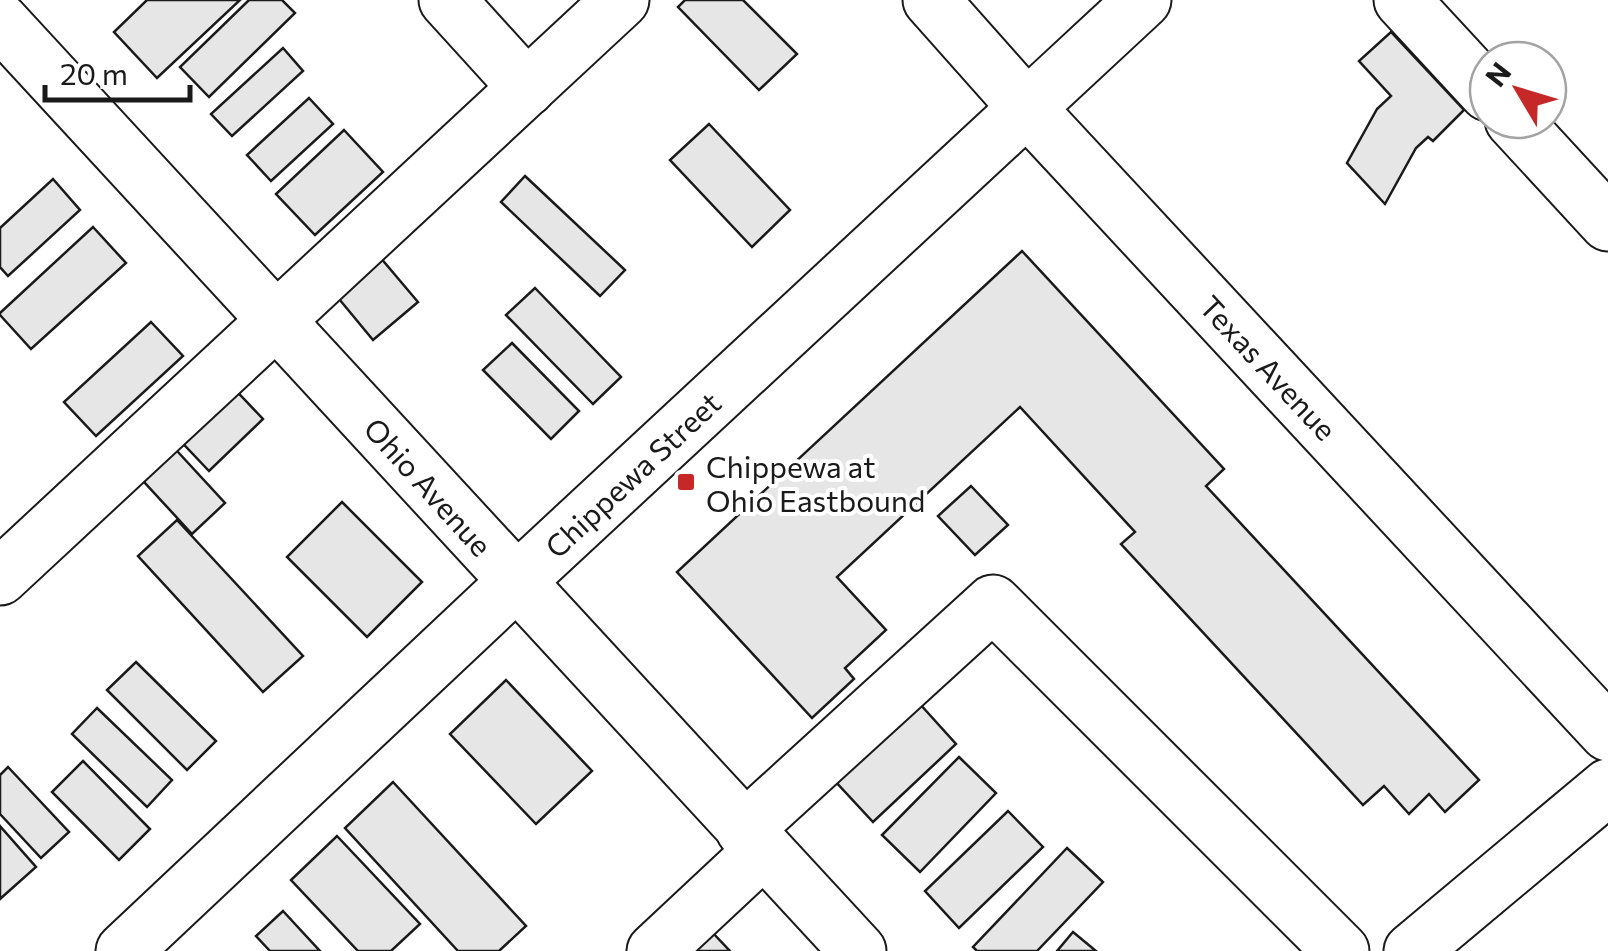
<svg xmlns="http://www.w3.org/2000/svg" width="1608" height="951" font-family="Commissioner,sans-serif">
	<rect width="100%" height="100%" fill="#fff"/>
	<g fill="#e6e6e6" stroke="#1a1a1a" stroke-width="2.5">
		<polygon points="147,0 240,0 157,78 114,32"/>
		<polygon points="249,0 282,0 295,13 209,97 180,67"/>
		<polygon points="685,0 743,0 797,54 759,90 678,7"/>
		<polygon points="1391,32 1464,110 1433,141 1428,137 1416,148 1385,204 1347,163 1377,109 1391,96 1359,61"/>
		<polygon points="283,48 303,71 232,136 211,114"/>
		<polygon points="309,98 333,124 271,181 247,155"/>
		<polygon points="709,124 790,210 752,247 670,160"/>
		<polygon points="344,130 383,172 315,235 276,194"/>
		<polygon points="525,176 625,270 600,296 501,202"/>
		<polygon points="53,179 80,210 8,276 0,267 0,228"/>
		<polygon points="93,227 126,263 31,349 0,315 0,313"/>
		<polygon points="374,250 418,302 373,340 330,288"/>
		<polygon points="1022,251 1224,469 1206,486 1479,780 1445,812 1429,794 1409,814 1384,786 1363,805 1121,544 1135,532 1020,407 837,577 886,630 845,668 854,679 812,718 677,572"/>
		<polygon points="535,288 621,377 593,404 506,315"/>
		<polygon points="151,322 183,356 96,436 64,402"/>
		<polygon points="512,343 579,411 551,439 483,370"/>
		<polygon points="227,381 263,419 209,471 173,433"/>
		<polygon points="166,439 225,503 192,534 133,470"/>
		<polygon points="971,486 1008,525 975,555 938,516"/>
		<polygon points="342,502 422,582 367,637 287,557"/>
		<polygon points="177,520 303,656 263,692 138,556"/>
		<polygon points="136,662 216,741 187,770 107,690"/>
		<polygon points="506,680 592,771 536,824 450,734"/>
		<polygon points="919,703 956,744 873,822 835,781"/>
		<polygon points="97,708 172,780 147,807 72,734"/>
		<polygon points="959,757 996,793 920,872 882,835"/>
		<polygon points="83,761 150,829 119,860 52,792"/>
		<polygon points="8,767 69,832 41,858 0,814 0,775"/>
		<polygon points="393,782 526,926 499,951 458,951 345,828"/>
		<polygon points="1008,811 1043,847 959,928 925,891"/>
		<polygon points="0,826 36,867 0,899"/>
		<polygon points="337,836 420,924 391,951 358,951 291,880"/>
		<polygon points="1067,848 1103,882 1037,951 977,951 973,947"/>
		<polygon points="283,911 320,951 270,951 256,936"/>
		<polygon points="711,931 730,951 691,951"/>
		<polygon points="1073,932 1096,951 1057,951"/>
	</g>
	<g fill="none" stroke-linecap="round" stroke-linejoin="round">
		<g stroke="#1a1a1a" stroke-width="59">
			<g id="minor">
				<polyline points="447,0 527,88"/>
				<polyline points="931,0 1027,108 1608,733"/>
				<polyline points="1402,0 1488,93"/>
				<polyline points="0,21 858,951"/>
				<polyline points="1513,120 1608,223"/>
				<polyline points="0,577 621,0"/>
				<polyline points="744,830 993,603 1341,951"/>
				<polyline points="655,951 763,850"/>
				<polyline points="1412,951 1608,787"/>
			</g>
		</g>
		<g stroke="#1a1a1a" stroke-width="59">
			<polyline id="major" points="124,951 516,582 1143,0"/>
		</g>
		<use href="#minor" stroke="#fff" stroke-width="55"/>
		<use href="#major" stroke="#fff" stroke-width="55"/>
	</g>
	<rect fill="#c62828" stroke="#fff" stroke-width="4" x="676" y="472" width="20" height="20" rx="5"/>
	<g text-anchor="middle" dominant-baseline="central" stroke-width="8" stroke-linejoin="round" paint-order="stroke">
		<g font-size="30" fill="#1a1a1a" stroke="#fff">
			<text transform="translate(1269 367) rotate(47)">Texas Avenue</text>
			<text transform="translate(632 474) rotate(-43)">Chippewa Street</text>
			<text transform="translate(429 486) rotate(48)">Ohio Avenue</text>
		</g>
		<g font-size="30" fill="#1a1a1a" stroke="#fff" text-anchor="start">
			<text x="706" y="465">Chippewa at<tspan x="706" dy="34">Ohio Eastbound</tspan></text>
		</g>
	</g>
	<g transform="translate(1518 90) rotate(308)"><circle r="48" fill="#ffffff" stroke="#a3a3a3" stroke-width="2.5"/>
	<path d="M0-8L18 38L0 25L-18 38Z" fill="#c62828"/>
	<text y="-15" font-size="28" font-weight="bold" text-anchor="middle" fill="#1a1a1a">N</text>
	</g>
	<path d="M45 85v15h145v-15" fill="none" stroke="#1a1a1a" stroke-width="5"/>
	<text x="60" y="85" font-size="30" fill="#1a1a1a" stroke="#ffffff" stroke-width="8" paint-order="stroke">20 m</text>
</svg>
